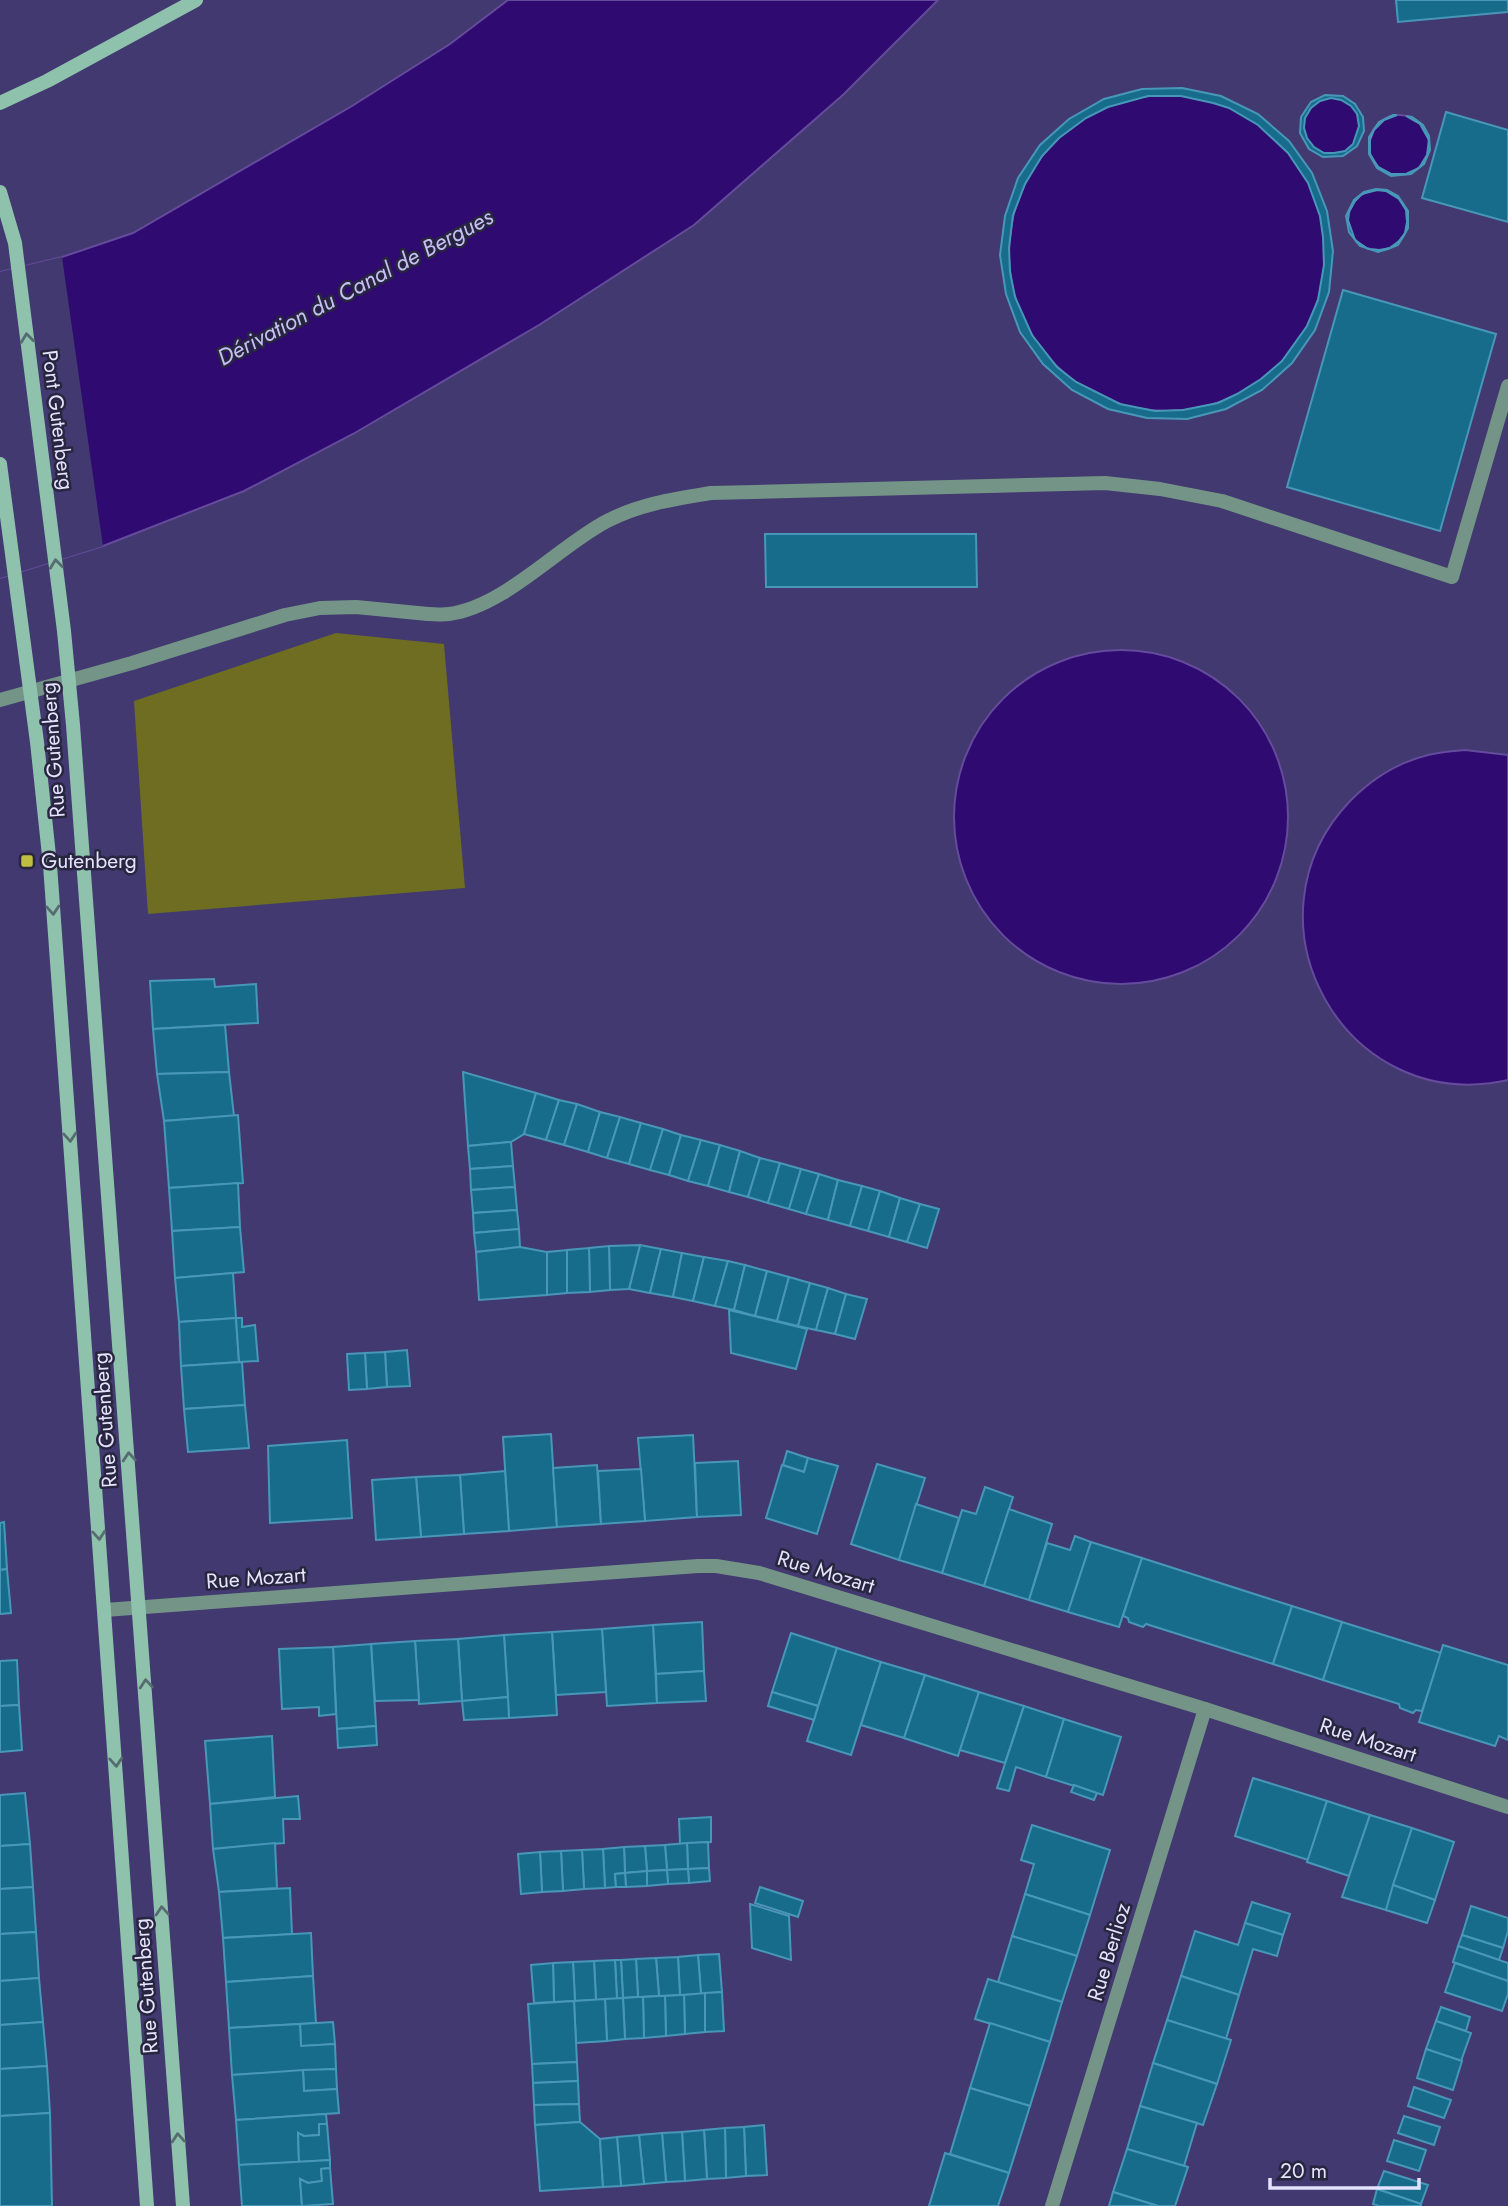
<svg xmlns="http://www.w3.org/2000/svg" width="1508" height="2206" font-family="Jost,sans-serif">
	<rect width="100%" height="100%" fill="#41396f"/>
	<polygon fill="#6e6d22" points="336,633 444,644 465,888 148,914 134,701"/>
	<g fill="#2e0a71" stroke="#654b9b" stroke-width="2">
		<polygon points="508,0 938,0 844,94 694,225 539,325 353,434 244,491 103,546 0,578 0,272 62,257 133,233 352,106 450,44"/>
		<circle cx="1167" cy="253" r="158"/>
		<circle cx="1332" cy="126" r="29"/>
		<circle cx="1399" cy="145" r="30"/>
		<circle cx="1378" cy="220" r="30"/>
		<circle cx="1121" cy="817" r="167"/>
		<path d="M1465,750L1508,755V1080C1345,1117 1235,920 1351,800C1372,779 1399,762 1428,755C1439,752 1453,751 1465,750Z"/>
	</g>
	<polygon fill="#41396f" points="62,257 103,546 0,578 0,272"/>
	<g fill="#176c8c" stroke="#4997b8" stroke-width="2" fill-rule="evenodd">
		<polygon points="1396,0 1508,0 1508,12 1398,22"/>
		<path d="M1182,88L1221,96L1258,114L1289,141L1312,173L1327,211L1333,251L1329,292L1315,330L1292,363L1262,390L1226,409L1187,419L1147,418L1108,409L1072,390L1043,364L1020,332L1006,294L1000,255L1005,216L1018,178L1040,145L1069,119L1104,99L1142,89ZM1148,96H1181L1213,103L1229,108L1258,125L1288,153L1308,183L1320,216L1323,237L1324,265L1318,300L1307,326L1282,361L1261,379L1237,394L1218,403L1183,410L1155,411L1120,404L1076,382L1057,367L1032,335L1015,297L1010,272L1009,248L1013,215L1025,184L1042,156L1059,138L1086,118L1108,107Z"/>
		<path d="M1325,95L1343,96L1355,104L1363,117L1364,131L1357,146L1343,156L1323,157L1309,149L1300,133L1301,117L1311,102ZM1331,98L1341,100L1351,106L1357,114L1359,126L1353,144L1345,151L1334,153H1324L1314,147L1307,138L1304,128L1305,118L1311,108L1320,101Z"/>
		<polygon points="1446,112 1508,130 1508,222 1422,198"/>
		<polygon points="1393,115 1397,115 1384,120 1374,130 1370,140 1370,154 1378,167 1391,174 1406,174 1419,168 1427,155 1429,140 1420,124 1406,116 1412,117 1423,125 1429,136 1430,150 1424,164 1411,174 1391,176 1377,168 1369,154 1369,137 1379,122"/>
		<polygon points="1376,189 1387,190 1398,196 1408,211 1408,228 1403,237 1398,245 1388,249 1378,252 1360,246 1355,240 1368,249 1380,250 1390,248 1399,241 1405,233 1407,222 1406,210 1399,199 1386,191 1377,190 1362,194 1355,201 1349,212 1348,220 1355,240 1349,232 1346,216 1354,200 1364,192"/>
		<polygon points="1343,290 1496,334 1440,531 1287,487"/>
		<polygon points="765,534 976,534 977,587 766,587"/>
		<polygon points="214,979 215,987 256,984 258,1023 153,1029 150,981"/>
		<polygon points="225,1025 229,1072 157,1074 153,1029"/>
		<polygon points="229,1072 234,1116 164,1121 157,1074"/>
		<polygon points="463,1072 536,1093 524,1134 511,1142 468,1146"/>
		<polygon points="536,1093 559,1100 546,1140 524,1134"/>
		<polygon points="559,1100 577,1104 564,1145 546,1140"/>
		<polygon points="577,1104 600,1112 588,1152 564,1145"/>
		<polygon points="600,1112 620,1117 607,1158 588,1152"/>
		<polygon points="238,1115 243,1183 169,1188 164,1121"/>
		<polygon points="620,1117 641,1123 629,1164 607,1158"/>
		<polygon points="641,1123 663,1129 650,1170 629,1164"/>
		<polygon points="663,1129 681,1135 669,1175 650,1170"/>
		<polygon points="681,1135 701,1140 688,1181 669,1175"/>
		<polygon points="701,1140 720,1145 708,1186 688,1181"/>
		<polygon points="511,1142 513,1166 470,1169 468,1146"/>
		<polygon points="720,1145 740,1151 729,1192 708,1186"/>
		<polygon points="740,1151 760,1158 748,1197 729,1192"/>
		<polygon points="760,1158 780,1163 768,1203 748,1197"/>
		<polygon points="780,1163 801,1169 789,1209 768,1203"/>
		<polygon points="513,1166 515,1187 471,1190 470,1169"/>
		<polygon points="801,1169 819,1174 806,1214 789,1209"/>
		<polygon points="819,1174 838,1180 828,1220 806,1214"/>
		<polygon points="838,1180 862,1186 850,1226 828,1220"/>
		<polygon points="238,1183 240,1227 172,1231 169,1188"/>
		<polygon points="862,1186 880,1191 868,1231 850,1226"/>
		<polygon points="515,1187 517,1210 473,1213 471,1190"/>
		<polygon points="880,1191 900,1198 889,1237 868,1231"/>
		<polygon points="900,1198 920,1204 907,1242 889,1237"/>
		<polygon points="920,1204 939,1209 927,1248 907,1242"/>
		<polygon points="517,1210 519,1229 474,1233 473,1213"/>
		<polygon points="240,1227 244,1272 175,1278 172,1231"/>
		<polygon points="519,1229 520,1247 476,1252 474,1233"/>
		<polygon points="640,1245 661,1249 650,1293 629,1289"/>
		<polygon points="640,1245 629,1289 610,1290 609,1246"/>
		<polygon points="609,1246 610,1290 590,1292 589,1248"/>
		<polygon points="520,1247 547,1252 547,1295 479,1300 476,1252"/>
		<polygon points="589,1248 590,1292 567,1293 567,1250"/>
		<polygon points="661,1249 682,1253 673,1297 650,1293"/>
		<polygon points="567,1250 567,1293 547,1295 547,1252"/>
		<polygon points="682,1253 704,1257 693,1301 673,1297"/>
		<polygon points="704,1257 728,1261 715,1306 693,1301"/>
		<polygon points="728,1261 745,1265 734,1310 715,1306"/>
		<polygon points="745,1265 767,1271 755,1316 734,1310"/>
		<polygon points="767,1271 789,1277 777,1321 755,1316"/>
		<polygon points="233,1273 236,1318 179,1322 175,1278"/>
		<polygon points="789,1277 810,1283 798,1326 777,1321"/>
		<polygon points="810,1283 828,1288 816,1330 798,1326"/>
		<polygon points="828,1288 846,1294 835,1334 816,1330"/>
		<polygon points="846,1294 867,1299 855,1339 835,1334"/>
		<polygon points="729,1310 807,1329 796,1369 731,1353"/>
		<polygon points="236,1318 239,1362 181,1366 179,1322"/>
		<polygon points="236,1318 242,1318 242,1327 255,1325 258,1361 239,1362"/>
		<polygon points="407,1350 410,1386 387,1387 385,1352"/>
		<polygon points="385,1352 387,1387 367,1389 365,1353"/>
		<polygon points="365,1353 367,1389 349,1390 347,1354"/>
		<polygon points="242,1362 245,1405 184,1409 181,1366"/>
		<polygon points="245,1405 249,1448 188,1452 184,1409"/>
		<polygon points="551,1434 557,1527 509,1531 503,1437"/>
		<polygon points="693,1435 697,1517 645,1521 638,1438"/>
		<polygon points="347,1440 352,1518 270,1523 268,1446"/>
		<polygon points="787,1451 808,1458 804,1472 783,1465"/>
		<polygon points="808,1458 838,1466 817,1534 766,1518 782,1465 804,1472"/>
		<polygon points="738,1461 741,1515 697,1517 695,1463"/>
		<polygon points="877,1464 925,1478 899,1560 851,1544"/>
		<polygon points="597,1465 601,1524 557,1527 553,1468"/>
		<polygon points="641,1469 645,1521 601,1524 598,1471"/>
		<polygon points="505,1471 509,1531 464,1534 460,1475"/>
		<polygon points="460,1475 464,1534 421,1537 416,1477"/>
		<polygon points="416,1477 421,1537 376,1540 372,1480"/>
		<polygon points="985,1487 1013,1497 984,1586 942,1573 962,1510 976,1514"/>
		<polygon points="916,1504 959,1518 942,1573 899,1560"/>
		<polygon points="1009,1509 1052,1524 1029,1600 984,1586"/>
		<polygon points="4,1522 7,1569 0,1570 0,1523"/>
		<polygon points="1075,1536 1091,1542 1068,1612 1029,1600 1047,1543 1070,1550"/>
		<polygon points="1091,1542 1142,1558 1119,1627 1068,1612"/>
		<polygon points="1142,1558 1292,1606 1273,1664 1146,1624 1143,1627 1129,1622 1128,1618 1123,1616"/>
		<polygon points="7,1569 11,1613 0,1614 0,1570"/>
		<polygon points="1292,1606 1342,1622 1323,1680 1273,1664"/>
		<polygon points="702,1622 704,1671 656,1674 653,1625"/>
		<polygon points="1342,1622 1441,1653 1422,1711 1416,1710 1413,1713 1400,1708 1399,1704 1323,1680"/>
		<polygon points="653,1625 657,1703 607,1706 602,1629"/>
		<polygon points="602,1629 606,1692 556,1695 552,1632"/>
		<polygon points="552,1632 557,1715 509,1718 504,1635"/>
		<polygon points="791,1633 837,1648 818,1706 772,1692"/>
		<polygon points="504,1635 508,1697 462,1701 458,1639"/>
		<polygon points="458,1639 462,1701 419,1704 415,1641"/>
		<polygon points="415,1641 419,1700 375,1701 371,1644"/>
		<polygon points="371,1644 376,1726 337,1729 333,1647"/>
		<polygon points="1443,1645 1508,1665 1508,1740 1499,1736 1495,1746 1419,1722"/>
		<polygon points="333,1647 336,1714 319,1716 319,1707 282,1709 279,1649"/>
		<polygon points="837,1648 881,1662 851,1755 807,1741"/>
		<polygon points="17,1660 19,1705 0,1706 0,1661"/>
		<polygon points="881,1662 925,1675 904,1738 861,1725"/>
		<polygon points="704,1671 706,1701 657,1703 656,1674"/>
		<polygon points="925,1675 979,1692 958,1756 904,1738"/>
		<polygon points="772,1692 818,1706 814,1720 768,1706"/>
		<polygon points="979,1692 1024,1706 1005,1763 960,1750"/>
		<polygon points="508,1697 509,1718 464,1720 462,1701"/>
		<polygon points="19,1705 22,1750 0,1752 0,1706"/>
		<polygon points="1024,1706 1064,1719 1046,1777 1016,1767 1009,1791 997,1788"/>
		<polygon points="1064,1719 1121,1737 1103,1795 1046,1777"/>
		<polygon points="376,1726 377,1745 338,1748 337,1729"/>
		<polygon points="272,1736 275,1797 210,1804 205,1741"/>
		<polygon points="1253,1778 1327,1801 1308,1860 1235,1836"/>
		<polygon points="1074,1785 1097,1793 1094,1800 1071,1792"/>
		<polygon points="25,1793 30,1844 0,1846 0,1795"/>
		<polygon points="298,1796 300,1819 283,1819 284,1843 213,1849 210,1804"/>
		<polygon points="1327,1801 1370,1815 1349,1876 1307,1862"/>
		<polygon points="1370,1815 1412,1828 1386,1910 1342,1897"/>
		<polygon points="711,1817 711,1842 680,1844 679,1819"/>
		<polygon points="1032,1825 1110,1850 1090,1915 1025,1894 1034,1864 1021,1860"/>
		<polygon points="1412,1828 1454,1842 1435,1900 1393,1885"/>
		<polygon points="708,1842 709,1868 688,1869 687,1843"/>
		<polygon points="275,1843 277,1888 219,1892 213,1849"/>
		<polygon points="687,1843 688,1869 667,1870 665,1845"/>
		<polygon points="30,1844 33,1887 0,1889 0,1846"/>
		<polygon points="665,1845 667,1870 647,1871 645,1846"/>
		<polygon points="645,1846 647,1871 625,1873 624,1847"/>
		<polygon points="624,1847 625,1873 615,1874 616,1887 605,1888 603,1849"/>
		<polygon points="603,1849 605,1888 584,1889 582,1850"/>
		<polygon points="582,1850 584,1889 563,1891 561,1851"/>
		<polygon points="561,1851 563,1891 542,1892 540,1852"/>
		<polygon points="540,1852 542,1892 521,1894 518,1854"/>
		<polygon points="709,1868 710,1881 689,1883 688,1869"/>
		<polygon points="688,1869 689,1883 668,1884 667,1870"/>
		<polygon points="667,1870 668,1884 647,1886 647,1871"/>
		<polygon points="647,1871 647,1886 626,1887 625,1873"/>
		<polygon points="625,1873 626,1887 616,1887 615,1874"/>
		<polygon points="1393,1885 1435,1900 1427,1923 1386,1910"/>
		<polygon points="33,1887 36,1932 0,1934 0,1889"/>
		<polygon points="760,1887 803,1901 798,1917 755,1903"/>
		<polygon points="290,1888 292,1934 223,1938 219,1892"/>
		<polygon points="1025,1894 1090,1915 1077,1956 1012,1936"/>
		<polygon points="1252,1902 1290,1914 1283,1935 1245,1923"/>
		<polygon points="750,1904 789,1916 791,1960 752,1948"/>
		<polygon points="1471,1906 1508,1918 1508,1931 1503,1948 1462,1935"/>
		<polygon points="1245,1923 1283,1935 1277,1956 1253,1949 1239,1995 1181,1976 1195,1931 1238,1945"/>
		<polygon points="36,1932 39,1978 0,1981 0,1934"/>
		<polygon points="311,1933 313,1976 226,1982 223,1938"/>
		<polygon points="1462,1935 1503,1948 1499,1960 1458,1946"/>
		<polygon points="1012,1936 1077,1956 1062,2002 998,1982"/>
		<polygon points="1458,1946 1508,1963 1508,1981 1453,1962"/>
		<polygon points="719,1954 722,1992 701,1994 698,1955"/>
		<polygon points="698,1955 701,1994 680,1995 678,1957"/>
		<polygon points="678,1957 680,1995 659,1996 656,1958"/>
		<polygon points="656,1958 659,1996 638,1997 636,1959"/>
		<polygon points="636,1959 638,1997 623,1998 621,1960"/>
		<polygon points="615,1960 621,1960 623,1998 617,1999"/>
		<polygon points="615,1960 617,1999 596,2000 594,1961"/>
		<polygon points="594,1961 596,2000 575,2001 573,1962"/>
		<polygon points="573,1962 575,2001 554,2002 553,1963"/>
		<polygon points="553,1963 554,2002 534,2003 531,1965"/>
		<polygon points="1455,1963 1508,1981 1508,1994 1502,2011 1445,1992"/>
		<polygon points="313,1976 316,2023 229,2028 226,1982"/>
		<polygon points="1181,1976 1239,1995 1226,2039 1167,2020"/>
		<polygon points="39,1978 43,2022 0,2025 0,1981"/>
		<polygon points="988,1979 1062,2002 1050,2042 975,2019"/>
		<polygon points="722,1992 724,2031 705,2032 705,1993"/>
		<polygon points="705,1993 705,2032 685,2034 684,1995"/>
		<polygon points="680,1995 684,1995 685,2034 666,2036 665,1996"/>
		<polygon points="659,1996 665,1996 666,2036 644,2038 643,1997"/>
		<polygon points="638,1997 643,1997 644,2038 625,2039 623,1998"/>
		<polygon points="623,1998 625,2039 607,2041 605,1999"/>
		<polygon points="605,1999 607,2041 576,2043 574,2001"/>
		<polygon points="574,2001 577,2062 532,2064 528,2004"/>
		<polygon points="1441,2007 1470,2017 1466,2031 1436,2021"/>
		<polygon points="1167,2020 1231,2040 1217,2084 1153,2063"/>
		<polygon points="1436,2021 1471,2033 1461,2061 1426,2049"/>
		<polygon points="43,2022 47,2066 0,2069 0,2025"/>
		<polygon points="333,2022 335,2044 301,2046 300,2024"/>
		<polygon points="990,2023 1050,2042 1030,2106 970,2088"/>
		<polygon points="300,2024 301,2046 335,2044 336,2069 232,2075 229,2028"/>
		<polygon points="1426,2049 1462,2061 1453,2090 1417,2078"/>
		<polygon points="577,2062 578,2081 533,2083 532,2064"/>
		<polygon points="1153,2063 1217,2084 1203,2125 1140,2106"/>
		<polygon points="47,2066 50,2113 0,2116 0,2069"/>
		<polygon points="336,2069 337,2089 304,2091 303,2070"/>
		<polygon points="303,2070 304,2091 337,2089 339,2113 236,2120 232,2075"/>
		<polygon points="578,2081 579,2104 534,2105 533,2083"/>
		<polygon points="1414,2087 1451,2100 1444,2118 1408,2106"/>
		<polygon points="970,2088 1030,2106 1009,2173 950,2154"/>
		<polygon points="579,2104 580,2122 535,2125 534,2105"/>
		<polygon points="1140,2106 1197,2123 1184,2166 1127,2149"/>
		<polygon points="50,2113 52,2206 0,2206 0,2116"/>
		<polygon points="326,2114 327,2124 319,2124 319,2135 304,2136 298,2133 299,2162 239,2165 236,2120"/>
		<polygon points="1404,2116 1440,2127 1434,2145 1398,2133"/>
		<polygon points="580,2122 600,2139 603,2187 540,2191 535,2125"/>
		<polygon points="319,2124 327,2124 330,2160 299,2162 298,2133 304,2136 319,2135"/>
		<polygon points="764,2125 767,2175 746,2176 744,2127"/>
		<polygon points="744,2127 746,2176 726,2178 725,2128"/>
		<polygon points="725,2128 726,2178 707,2179 704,2130"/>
		<polygon points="704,2130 707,2179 685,2181 682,2132"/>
		<polygon points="682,2132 685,2181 666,2182 662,2133"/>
		<polygon points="662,2133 666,2182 644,2184 639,2135"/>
		<polygon points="639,2135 644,2184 621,2186 617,2137"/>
		<polygon points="617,2137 621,2186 603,2187 600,2139"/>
		<polygon points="1394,2140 1426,2150 1419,2171 1387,2161"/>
		<polygon points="1127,2149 1188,2167 1175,2206 1158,2206 1113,2192"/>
		<polygon points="945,2153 1009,2173 998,2206 929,2206"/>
		<polygon points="330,2160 330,2168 321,2169 322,2181 308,2183 300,2179 302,2206 242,2206 239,2165"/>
		<polygon points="330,2168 333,2204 302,2206 300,2179 308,2183 322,2181 321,2169"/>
		<polygon points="1384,2171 1428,2185 1421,2204 1377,2189"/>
		<polygon points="1377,2189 1421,2204 1421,2206 1379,2206 1373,2204"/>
		<polygon points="1113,2192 1158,2206 1109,2206"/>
	</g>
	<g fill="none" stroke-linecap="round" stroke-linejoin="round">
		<path stroke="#749487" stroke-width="14" d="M428,614C434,614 442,615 449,614C504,607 559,546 607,521C640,504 674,499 711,493L1105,483L1160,489L1222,501L1452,577L1508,386"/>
		<g stroke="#749487" stroke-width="14">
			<polyline points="0,700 132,663 285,615 320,608 356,607 428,614"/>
			<polyline points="105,1610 698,1566 716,1566 759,1573 1205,1709 1508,1807"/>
			<polyline points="1052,2206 1205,1709"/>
		</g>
		<g stroke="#8ec2ad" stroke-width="14">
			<polyline points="0,103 47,81 196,0"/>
			<polyline points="0,192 15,243 64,631 73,725 183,2206"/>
			<polyline points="0,464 37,742 50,865 147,2206"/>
		</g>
	</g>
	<defs><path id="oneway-chevron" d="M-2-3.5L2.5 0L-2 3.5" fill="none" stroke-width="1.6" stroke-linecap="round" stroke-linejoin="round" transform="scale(1.75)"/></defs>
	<g stroke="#566c70">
		<use href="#oneway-chevron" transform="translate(27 338) rotate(-97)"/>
		<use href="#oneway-chevron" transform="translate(56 564) rotate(-97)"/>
		<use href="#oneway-chevron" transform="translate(53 910) rotate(86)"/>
		<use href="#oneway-chevron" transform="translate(70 1137) rotate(86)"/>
		<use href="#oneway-chevron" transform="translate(129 1457) rotate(-94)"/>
		<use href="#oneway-chevron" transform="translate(99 1535) rotate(86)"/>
		<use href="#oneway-chevron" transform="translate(146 1684) rotate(-94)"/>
		<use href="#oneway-chevron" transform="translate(116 1762) rotate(86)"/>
		<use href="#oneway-chevron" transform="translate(162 1911) rotate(-94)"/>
		<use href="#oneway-chevron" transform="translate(178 2138) rotate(-94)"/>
	</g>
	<rect fill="#c0be41" stroke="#28253e" stroke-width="2.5" x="20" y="854" width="14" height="14" rx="3.5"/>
	<g text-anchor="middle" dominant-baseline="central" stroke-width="5" stroke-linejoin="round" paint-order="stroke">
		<g font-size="21" fill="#e4e3fe" stroke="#28253e">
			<text transform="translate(58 420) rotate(83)">Pont Gutenberg</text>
			<text transform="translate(53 750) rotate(-94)">Rue Gutenberg</text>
			<text transform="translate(105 1420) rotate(-94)">Rue Gutenberg</text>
			<text transform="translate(826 1572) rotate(17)">Rue Mozart</text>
			<text transform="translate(256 1578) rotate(-4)">Rue Mozart</text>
			<text transform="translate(1368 1740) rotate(18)">Rue Mozart</text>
			<text transform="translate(1109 1952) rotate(-73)">Rue Berlioz</text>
			<text transform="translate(146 1986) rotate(-94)">Rue Gutenberg</text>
		</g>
		<g font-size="21" fill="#e4e3fe" stroke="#28253e" text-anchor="start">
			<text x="41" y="861">Gutenberg</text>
		</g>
		<g font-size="23" font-style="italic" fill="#c4c0f5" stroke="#28253e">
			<text transform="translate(355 287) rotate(-28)">Dérivation du Canal de Bergues</text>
		</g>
	</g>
	<path d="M1270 2178v10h149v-10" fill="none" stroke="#e4e3fe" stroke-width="3.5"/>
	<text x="1280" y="2178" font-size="21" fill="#e4e3fe" stroke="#28253e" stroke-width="5" paint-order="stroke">20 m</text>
</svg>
